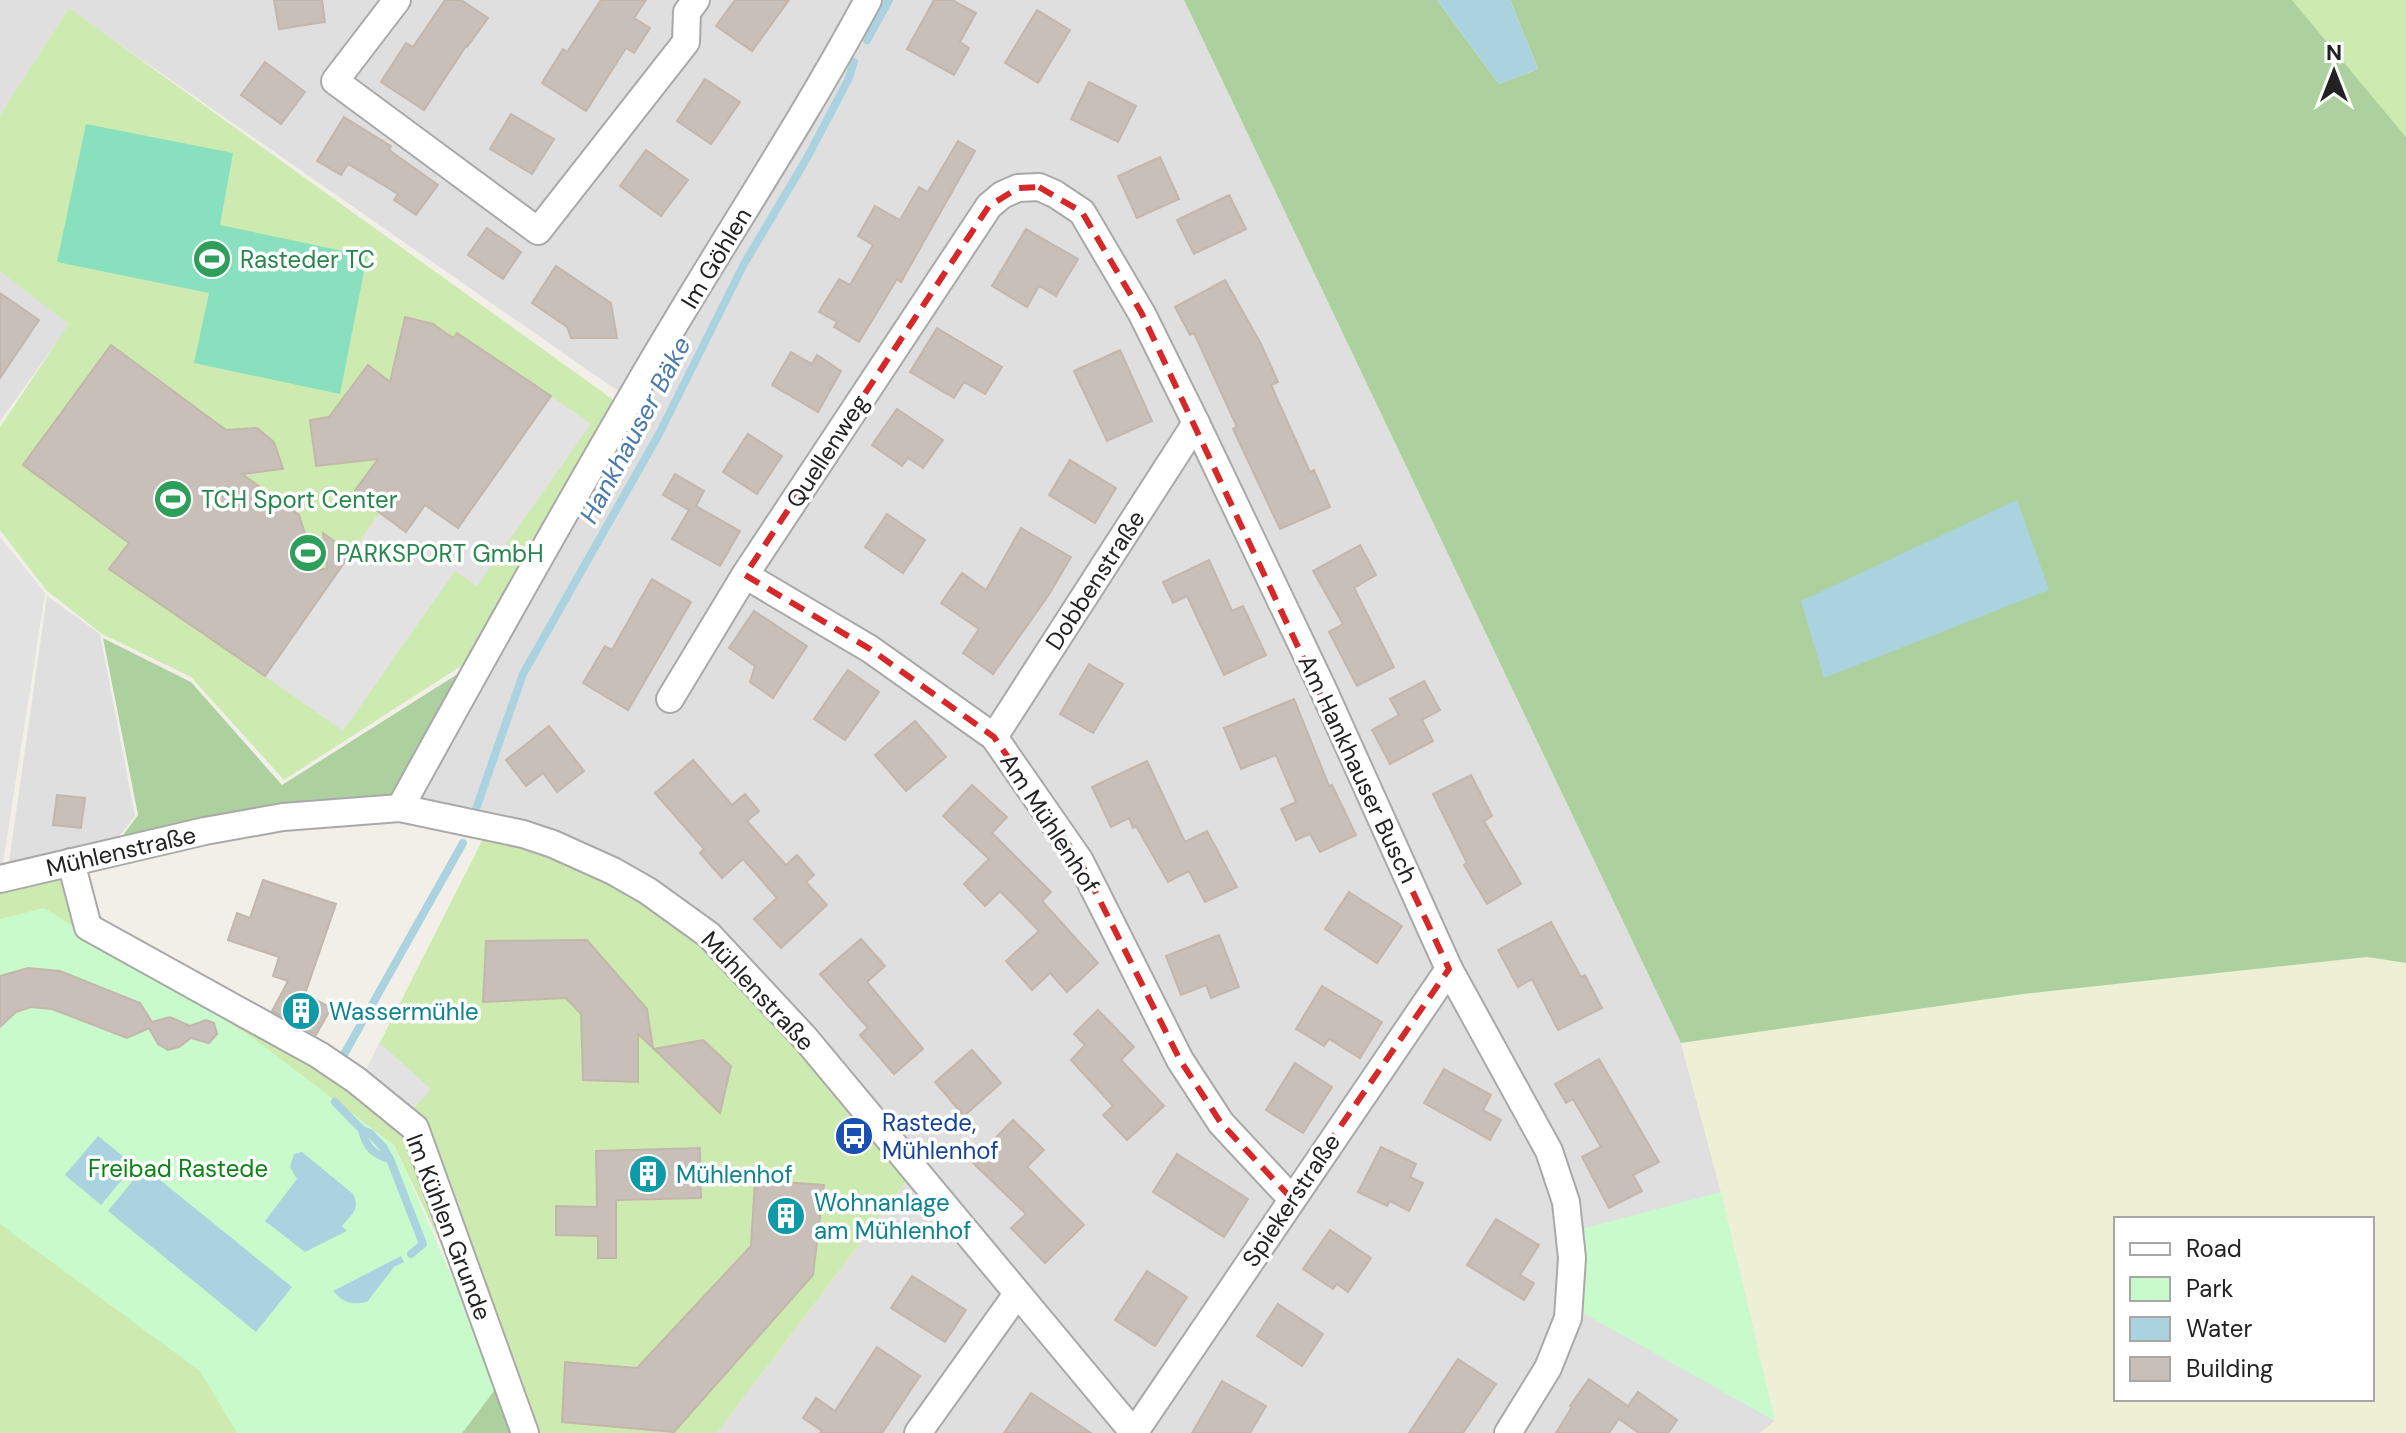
<svg xmlns="http://www.w3.org/2000/svg" width="2406" height="1433" font-family="'DM Sans',sans-serif">
	<rect width="100%" height="100%" fill="#f2efe9"/>
	<g fill="#e0dfdf">
		<polygon points="0,0 1184,0 1681,1043 1721,1192 1775,1421 1760,1433 717,1433 915,1170 709,935 406,802 635,403 69,9 0,115"/>
		<polygon points="0,272 70,324 0,421"/>
		<polygon points="47,596 100,634 135,816 110,848 8,869"/>
	</g>
	<path fill="#eef0d5" fill-rule="evenodd" d="M2367,957L2406,963V1433H1760L1775,1421L1721,1192L1681,1043L2023,994ZM2116,1219H2372V1399H2116Z"/>
	<g fill="#cdebb0">
		<polygon points="2292,0 2406,0 2406,137"/>
		<polygon points="69,8 619,404 475,657 284,780 191,677 102,634 46,590 0,530 0,427 69,324 0,272 0,115"/>
		<polygon points="486,833 523,834 709,935 915,1170 717,1433 525,1433 505,1379 394,1145 0,930 0,883 67,867 83,929 361,1080"/>
		<polygon points="0,1117 451,1433 0,1433"/>
	</g>
	<g fill="#add19e">
		<polygon points="1184,0 1437,0 1499,84 1538,69 1510,0 2292,0 2406,137 2406,963 2367,957 2023,994 1681,1043"/>
		<polygon points="103,638 191,682 282,785 472,665 396,801 115,846 138,815"/>
		<polygon points="499,1384 519,1433 462,1433"/>
	</g>
	<g fill="#c8facc">
		<polygon points="44,908 253,1038 394,1145 499,1384 462,1433 237,1433 200,1371 0,1224 0,919"/>
		<polygon points="1721,1192 1775,1421 1569,1305 1570,1232"/>
	</g>
	<polygon fill="#88e0be" points="86,124 233,153 220,225 367,256 340,394 194,363 209,293 57,262"/>
	<g fill="#e2e2e2">
		<polygon points="551,396 591,424 477,586 455,571 343,731 265,676 379,513 406,532 425,505 458,528"/>
		<polygon points="0,537 45,593 2,869 0,869"/>
		<polygon points="380,1043 431,1089 414,1108 366,1071"/>
	</g>
	<g fill="#aad3df">
		<polygon points="1437,0 1510,0 1538,69 1499,84"/>
		<polygon points="2017,500 2049,590 1824,678 1801,601"/>
		<polygon points="98,1136 134,1165 101,1205 65,1175"/>
		<path d="M302,1152L353,1194C361,1209 351,1215 342,1226L347,1231L305,1252L265,1221L297,1179L290,1167L294,1154Z"/>
		<polygon points="144,1167 292,1287 256,1332 108,1211"/>
		<path d="M401,1256L404,1262L394,1267L367,1302C351,1305 344,1303 333,1291Z"/>
	</g>
	<g fill="none" stroke-linecap="round" stroke-linejoin="round">
		<g stroke="#aad3df" stroke-width="8">
			<polyline points="867,40 889,0"/>
			<polyline points="476,809 523,674 659,434 744,264 807,158 848,80 854,62"/>
			<polyline points="342,1058 463,843"/>
			<polyline points="335,1102 362,1130 370,1133 383,1147 390,1159 423,1244 411,1254"/>
			<path d="M362,1130C366,1147 373,1154 389,1159"/>
		</g>
	</g>
	<g fill="#c7bfb8" stroke="#c4b6ab" stroke-width="2">
		<polygon points="274,0 322,0 325,22 279,29"/>
		<polygon points="445,0 461,0 488,18 467,47 466,46 424,110 381,82 406,43 413,47"/>
		<polygon points="601,0 646,0 634,18 650,28 634,53 626,48 586,111 542,83 563,49 567,52"/>
		<polygon points="735,0 789,0 752,51 716,26"/>
		<polygon points="934,0 952,0 976,13 960,42 969,48 954,75 907,49"/>
		<polygon points="1037,10 1070,30 1038,83 1005,63"/>
		<polygon points="265,62 305,92 281,124 241,95"/>
		<polygon points="705,79 740,102 711,144 677,121"/>
		<polygon points="1089,82 1136,106 1118,142 1071,119"/>
		<polygon points="511,114 554,139 532,174 490,149"/>
		<polygon points="344,117 391,146 389,150 438,185 416,215 394,200 398,194 348,164 341,175 317,161"/>
		<polygon points="958,141 975,151 901,282 897,279 859,342 834,327 837,322 819,312 839,279 850,285 873,245 858,236 875,206 900,220 919,187 928,192"/>
		<polygon points="646,150 688,180 661,216 620,186"/>
		<polygon points="1160,157 1179,199 1137,218 1118,176"/>
		<polygon points="1229,195 1246,229 1194,254 1177,220"/>
		<polygon points="487,228 521,252 503,279 468,255"/>
		<polygon points="1026,229 1078,259 1056,296 1039,286 1027,307 992,286"/>
		<polygon points="556,266 611,303 617,338 571,338 567,327 532,303"/>
		<polygon points="1225,280 1261,344 1278,382 1271,385 1310,472 1314,470 1330,507 1280,529 1233,429 1237,427 1194,333 1190,335 1175,307"/>
		<polygon points="0,293 39,320 0,378"/>
		<polygon points="405,317 433,324 453,338 457,333 551,396 458,528 425,505 406,532 353,493 378,459 316,466 310,420 329,417 368,365 390,382"/>
		<polygon points="937,328 1002,367 985,394 964,382 954,398 910,372"/>
		<polygon points="111,345 226,430 257,428 274,442 283,469 242,474 299,515 317,571 327,568 323,533 351,553 265,676 109,569 129,543 23,465"/>
		<polygon points="1120,350 1152,421 1107,441 1074,371"/>
		<polygon points="791,352 812,364 817,355 841,371 818,412 772,385"/>
		<polygon points="897,409 943,440 923,468 908,458 902,466 872,445"/>
		<polygon points="748,434 782,456 757,494 723,472"/>
		<polygon points="1070,460 1116,488 1095,523 1049,495"/>
		<polygon points="675,474 704,491 696,506 740,531 720,566 672,539 689,510 663,495"/>
		<polygon points="887,514 925,540 903,573 865,547"/>
		<polygon points="1021,528 1071,557 1048,596 993,674 963,653 979,629 941,603 962,573 986,590"/>
		<polygon points="1360,545 1376,575 1354,588 1394,667 1357,686 1329,632 1343,624 1313,571"/>
		<polygon points="1209,560 1232,611 1243,606 1266,655 1224,675 1187,596 1173,603 1163,582"/>
		<polygon points="652,579 691,602 628,710 583,683 605,646 612,650"/>
		<polygon points="754,611 807,646 773,698 750,682 755,666 729,648"/>
		<polygon points="1089,664 1123,684 1093,733 1060,714"/>
		<polygon points="848,670 879,692 845,740 814,719"/>
		<polygon points="1424,681 1440,710 1422,720 1433,741 1390,764 1372,730 1399,715 1390,699"/>
		<polygon points="1294,699 1329,786 1332,785 1356,835 1320,852 1310,834 1296,840 1281,809 1296,802 1276,755 1241,769 1224,728"/>
		<polygon points="915,721 946,757 906,791 875,755"/>
		<polygon points="549,726 584,771 557,792 543,773 526,786 506,760"/>
		<polygon points="693,760 732,805 745,794 759,811 747,821 786,865 797,855 814,875 806,882 827,905 781,948 754,919 777,898 743,859 722,878 700,853 704,849 655,793"/>
		<polygon points="1147,761 1185,842 1207,831 1237,887 1205,902 1189,871 1168,882 1136,826 1133,828 1129,818 1111,827 1092,787"/>
		<polygon points="1471,775 1492,816 1484,821 1521,884 1487,904 1464,865 1467,863 1433,794"/>
		<polygon points="972,785 1007,817 992,833 1051,892 1042,901 1098,963 1067,992 1050,973 1032,990 1006,961 1039,931 1000,891 985,906 964,884 989,859 943,816"/>
		<polygon points="57,795 85,798 81,828 53,825"/>
		<polygon points="263,880 336,904 305,994 331,1008 316,1035 272,1011 288,981 273,976 279,957 228,940 237,913 250,918"/>
		<polygon points="1349,892 1402,926 1377,963 1325,929"/>
		<polygon points="1551,922 1581,977 1585,975 1602,1008 1558,1030 1532,979 1518,987 1498,950"/>
		<polygon points="1219,935 1239,987 1211,998 1206,985 1181,995 1166,956"/>
		<polygon points="861,939 885,966 867,982 923,1049 894,1074 860,1035 868,1028 820,974"/>
		<polygon points="587,940 647,1009 653,1048 638,1034 638,1082 583,1080 581,1014 566,998 483,1002 486,941"/>
		<polygon points="28,968 60,971 140,1003 152,1022 170,1017 190,1026 206,1020 214,1023 217,1034 209,1043 191,1038 179,1047 168,1050 158,1044 149,1028 127,1038 52,1009 31,1007 16,1012 0,1027 0,976"/>
		<polygon points="1322,986 1382,1022 1360,1058 1329,1039 1324,1046 1296,1029"/>
		<polygon points="1098,1010 1134,1047 1121,1060 1164,1106 1127,1140 1103,1115 1113,1106 1071,1060 1085,1045 1074,1034"/>
		<polygon points="703,1040 731,1066 720,1113 654,1049"/>
		<polygon points="972,1050 1001,1083 964,1116 935,1082"/>
		<polygon points="1599,1059 1659,1162 1633,1175 1642,1191 1609,1208 1582,1157 1601,1147 1573,1099 1566,1103 1555,1084"/>
		<polygon points="1295,1063 1332,1087 1303,1133 1266,1110"/>
		<polygon points="1444,1069 1491,1095 1483,1110 1501,1120 1490,1140 1424,1103"/>
		<polygon points="1013,1120 1044,1150 1027,1167 1084,1225 1045,1263 1011,1228 1026,1214 972,1162"/>
		<polygon points="1381,1147 1416,1164 1410,1177 1423,1183 1409,1211 1390,1201 1387,1206 1358,1192"/>
		<polygon points="700,1148 701,1198 616,1200 616,1258 598,1258 598,1236 556,1235 556,1206 597,1207 596,1151"/>
		<polygon points="1177,1154 1248,1199 1224,1237 1153,1192"/>
		<polygon points="755,1180 824,1185 813,1275 674,1432 562,1422 565,1362 637,1368 751,1246"/>
		<polygon points="1496,1219 1539,1245 1520,1275 1534,1283 1524,1300 1467,1265"/>
		<polygon points="1330,1230 1371,1258 1348,1292 1337,1284 1333,1289 1303,1269"/>
		<polygon points="1147,1271 1187,1297 1155,1346 1115,1320"/>
		<polygon points="912,1276 966,1310 945,1342 891,1308"/>
		<polygon points="1278,1304 1323,1334 1302,1366 1257,1336"/>
		<polygon points="877,1347 920,1376 882,1433 820,1433 822,1431 803,1418 816,1398 835,1411"/>
		<polygon points="1458,1359 1496,1384 1463,1433 1409,1433"/>
		<polygon points="1589,1379 1628,1406 1638,1392 1677,1420 1668,1433 1639,1433 1619,1419 1620,1417 1609,1433 1556,1433 1572,1407 1570,1406"/>
		<polygon points="1222,1381 1266,1406 1250,1433 1192,1433"/>
		<polygon points="1031,1393 1091,1433 1004,1433"/>
	</g>
	<g fill="none" stroke-linecap="round" stroke-linejoin="round">
		<g stroke="#a9a9a9" stroke-width="30">
			<g id="minor">
				<polyline points="397,0 335,81 538,231 686,42 687,12 696,0"/>
				<polyline points="745,575 870,649 994,737 1080,861 1180,1060 1221,1123 1291,1198"/>
				<polyline points="670,699 745,575 989,206 1002,195 1018,188 1039,187 1055,194 1082,212 1142,314 1196,423 1322,687 1449,969 1549,1151 1566,1202 1572,1258 1568,1318 1548,1368 1508,1433"/>
				<polyline points="994,737 1196,423"/>
				<path d="M400,808C478,666 557,525 638,386C713,256 797,132 868,0"/>
				<polyline points="71,862 88,927 319,1055 356,1080 415,1128 525,1433"/>
				<polyline points="0,879 205,831 283,817 400,808 523,834 553,844 613,871 648,891 709,935 805,1038 1134,1433"/>
				<polyline points="918,1433 1017,1294"/>
				<polyline points="1134,1433 1449,969"/>
			</g>
		</g>
		<use href="#minor" stroke="#fff" stroke-width="26"/>
	</g>
	<path fill="none" stroke="#d62828" stroke-width="6" stroke-dasharray="16 10" stroke-linejoin="round" d="M1039,187L1082,212L1142,314L1449,969L1291,1198L1221,1123L1180,1060L1080,861L994,737L870,649L745,575L989,206L1018,188Z"/>
	<defs>
		<g id="stadium-disc" transform="scale(2)"><circle r="9.5" fill="#2e9e5b" stroke="#fff"/><path d="M0-5a6.5 5 0 1 0 0 10a6.5 5 0 1 0 0-10ZM-3.5-1.8h7v3.6h-7Z" fill="#fff"/></g>
		<g id="building-disc" transform="scale(2)"><circle r="9.5" fill="#0f9aa8" stroke="#fff"/><path d="M-4-6H4V6H1V3H-1V6H-4ZM-2.5-4.3h1.7v1.8h-1.7ZM.8-4.3h1.7v1.8H.8ZM-2.5-1h1.7V.8h-1.7ZM.8-1h1.7V.8H.8Z" fill="#fff"/></g>
		<g id="bus-disc" transform="scale(2)"><circle r="9.5" fill="#1a4fb4" stroke="#fff"/><path d="M-5-6H5V4H4V6H2V4H-2V6H-4V4H-5ZM-3.5-4V0h7V-4ZM-3.5 1.2v1.5H-2V1.2ZM2 1.2v1.5H3.5V1.2Z" fill="#fff"/></g>
	</defs>
	<g fill-rule="evenodd">
		<use href="#stadium-disc" x="212" y="259"/>
		<use href="#stadium-disc" x="173" y="499"/>
		<use href="#stadium-disc" x="308" y="553"/>
		<use href="#building-disc" x="301" y="1011"/>
		<use href="#bus-disc" x="854" y="1136"/>
		<use href="#building-disc" x="648" y="1174"/>
		<use href="#building-disc" x="786" y="1216"/>
	</g>
	<g text-anchor="middle" dominant-baseline="central" stroke-width="7" stroke-linejoin="round" paint-order="stroke">
		<g font-size="24" fill="#222" stroke="#fff">
			<text transform="translate(716 258) rotate(-59)">Im Göhlen</text>
			<text transform="translate(827 451) rotate(-57)">Quellenweg</text>
			<text transform="translate(1095 580) rotate(-57)">Dobbenstraße</text>
			<text transform="translate(1358 769) rotate(65)">Am Hankhauser Busch</text>
			<text transform="translate(1050 823) rotate(57)">Am Mühlenhof</text>
			<text transform="translate(121 851) rotate(-13)">Mühlenstraße</text>
			<text transform="translate(758 991) rotate(47)">Mühlenstraße</text>
			<text transform="translate(1291 1200) rotate(-56)">Spiekerstraße</text>
			<text transform="translate(449 1227) rotate(69)">Im Kühlen Grunde</text>
		</g>
		<g font-size="24" fill="#27864d" stroke="#fff" text-anchor="start">
			<text x="240" y="259">Rasteder TC</text>
			<text x="201" y="499">TCH Sport Center</text>
			<text x="336" y="553">PARKSPORT GmbH</text>
		</g>
		<g font-size="24" fill="#0d838f" stroke="#fff" text-anchor="start">
			<text x="329" y="1011">Wassermühle</text>
			<text x="676" y="1174">Mühlenhof</text>
			<text x="814" y="1202">Wohnanlage<tspan x="814" dy="28">am Mühlenhof</tspan></text>
		</g>
		<g font-size="24" fill="#164399" stroke="#fff" text-anchor="start">
			<text x="882" y="1122">Rastede,<tspan x="882" dy="28">Mühlenhof</tspan></text>
		</g>
		<g font-size="24" fill="#0c8416" stroke="#fff">
			<text x="178" y="1168">Freibad Rastede</text>
		</g>
		<g font-size="26" font-style="italic" fill="#4a7aab" stroke="#fff">
			<text transform="translate(635 430) rotate(-62)">Hankhauser Bäke</text>
		</g>
	</g>
	<rect x="2114" y="1217" width="260" height="184" fill="#ffffff" stroke="#a7a7a7" stroke-width="2"/>
	<rect x="2130" y="1243" width="40" height="12" fill="#ffffff" stroke="#a7a7a7" stroke-width="2"/>
	<text x="2186" y="1257" font-size="24" fill="#222222">Road</text>
	<rect x="2130" y="1277" width="40" height="24" fill="#c8facc" stroke="#a7a7a7" stroke-width="2"/>
	<text x="2186" y="1297" font-size="24" fill="#222222">Park</text>
	<rect x="2130" y="1317" width="40" height="24" fill="#aad3df" stroke="#a7a7a7" stroke-width="2"/>
	<text x="2186" y="1337" font-size="24" fill="#222222">Water</text>
	<rect x="2130" y="1357" width="40" height="24" fill="#c7bfb8" stroke="#a7a7a7" stroke-width="2"/>
	<text x="2186" y="1377" font-size="24" fill="#222222">Building</text>
	<g transform="translate(2334 72)" stroke="#ffffff" stroke-width="6" paint-order="stroke">
	<path d="M0-6L14 30L0 20L-14 30Z" fill="#222222"/>
	<text y="-12" font-size="22" font-weight="bold" text-anchor="middle" fill="#222222">N</text>
	</g>
</svg>
